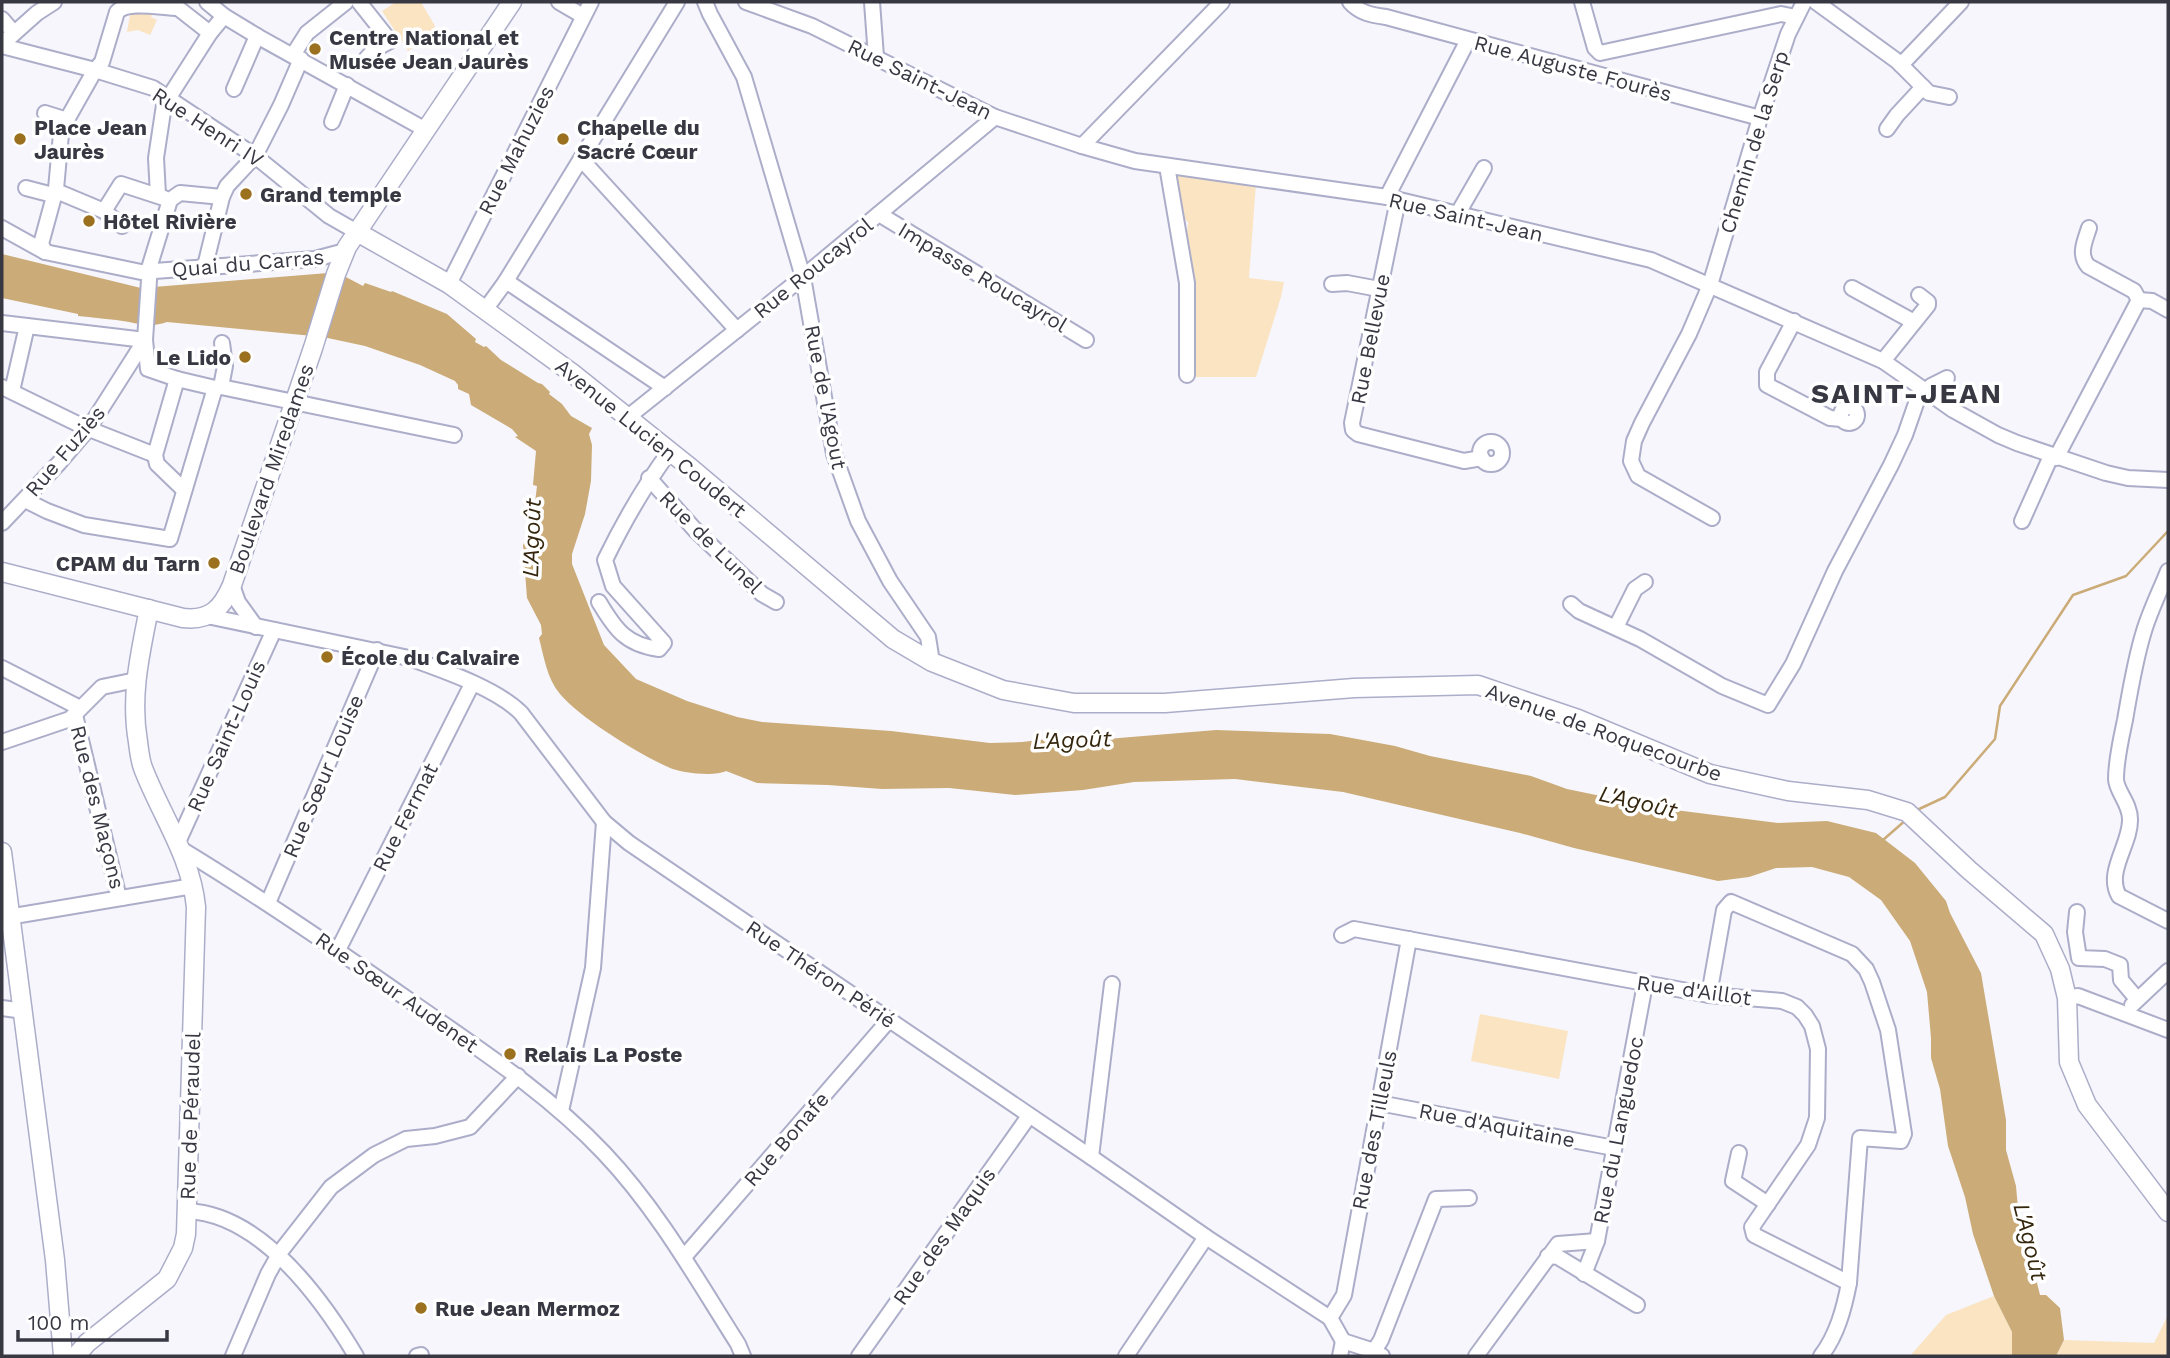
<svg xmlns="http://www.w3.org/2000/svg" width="2170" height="1358" font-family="'Work Sans',sans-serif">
	<rect width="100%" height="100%" fill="#f6f6fc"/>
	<g fill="#fbe4c1">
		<polygon points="396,2 421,2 435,26 433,31 424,31 428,38 408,51 382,11"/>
		<polygon points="131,9 138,12 153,13 151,17 157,20 150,35 138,30 127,32"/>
		<polygon points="1176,175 1208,180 1209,177 1256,183 1249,278 1284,282 1281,297 1256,377 1190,377 1190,282 1194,277 1185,234 1187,233 1188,222 1184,219"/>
		<polygon points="1480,1014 1568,1031 1559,1079 1471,1061"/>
		<polygon points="1994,1296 2012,1332 2012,1356 1910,1356 1946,1315"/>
		<polygon points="2168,1315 2168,1356 2056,1356 2064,1340 2154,1343"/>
	</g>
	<path fill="#cbab77" d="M2,254L141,288L328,273L342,275L363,286L365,283L391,292L392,291L447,314L476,339L475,342L484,347L486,346L501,360L538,383L542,384L550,392L549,394L562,404L571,416L592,428L589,434L592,445L591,481L585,514L572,554V564L604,645L636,679L687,701L737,717L762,722L891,731L990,743L1022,742L1091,734L1107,739L1216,730L1330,734L1395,746L1430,756L1531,776L1567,789L1659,808L1778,823L1827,821L1876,833L1915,863L1946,901L1950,913L1981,973L2006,1120V1150L2016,1186L2022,1253L2034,1271L2040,1295H2046L2060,1308L2064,1340L2056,1356H2012V1332L1994,1296L1973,1234L1965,1197L1948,1146L1940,1089L1931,1058V1038L1927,992L1910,941L1881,900L1849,877L1812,867L1776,868L1749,877L1718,881L1574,848L1520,833L1343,792L1235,779L1134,782L1083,790L1015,795L949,788L882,789L828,785L757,783L726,771C714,777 680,773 668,767C639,754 580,718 560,694C547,679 544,657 539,638L542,634L541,625L527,598L523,545L532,528L537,486L533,485L536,451L515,437L518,436L512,429L471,405L469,394L458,389V385L455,381L420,365L365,346L323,337L167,322C152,327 144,325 129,322C112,319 95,318 78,316V314L2,298Z"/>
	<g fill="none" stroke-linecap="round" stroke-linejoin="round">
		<g stroke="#cbab77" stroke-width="2.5">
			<polyline points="1917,810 1945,797 1995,739 2000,706 2073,595 2126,576 2168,531"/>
			<polyline points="1883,840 1907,819"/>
		</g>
		<g stroke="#acadc9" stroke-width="18">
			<g id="minor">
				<polyline points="207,2 224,16 257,36 426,130"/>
				<polyline points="359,2 390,41 375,49 366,59"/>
				<polyline points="559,2 583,16"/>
				<polyline points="705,2 710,14 744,77 803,277 834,454 858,521 890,581 928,637 932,662"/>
				<polyline points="746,2 812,26 995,117 1082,146 1135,161 1387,197 1651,260 1883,361 1953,410 1998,435 2017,443 2106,473 2128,478 2168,480"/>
				<polyline points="872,2 876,57"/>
				<path d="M1350,2C1360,13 1371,15 1386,17L1760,118"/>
				<polyline points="1582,2 1595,48 1600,53 1781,14 1796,17"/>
				<polyline points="1816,2 1897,61 1929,93 1949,97"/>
				<polyline points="178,8 210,33"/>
				<polyline points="2,19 14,33"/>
				<polyline points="2,42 9,38 37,13 54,2"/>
				<polyline points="2,46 95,70 153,88 255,156 329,216 357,232"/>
				<polyline points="293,55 307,33 346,2"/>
				<polyline points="1901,65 1961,2"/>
				<polyline points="234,89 257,36"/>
				<polyline points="45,113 64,119"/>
				<polyline points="332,122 347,85"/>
				<polyline points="1887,129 1897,115 1923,87"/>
				<polyline points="1082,146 1222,2"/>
				<polyline points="581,159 737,330"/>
				<polyline points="1167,166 1187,283 1187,375"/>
				<polyline points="26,188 49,194 61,193 104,211 121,184 164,198"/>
				<polyline points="158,195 156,158 164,105 210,33 224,16"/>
				<polyline points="222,197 180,193 170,200 150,265 145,340 148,369 177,379 215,388 221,387 454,435"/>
				<polyline points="1387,197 1468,40"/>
				<polyline points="1398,200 1352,423 1353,430 1358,434 1464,461 1482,458"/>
				<polyline points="104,211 122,226"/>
				<polyline points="879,214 1086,340"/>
				<polyline points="1457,215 1484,168"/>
				<polyline points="2,228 45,252 141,272 315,259 345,251"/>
				<path d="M45,252L41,244L56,189L62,123L69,116L95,70L102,62L117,12C128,0 161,8 178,8"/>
				<polyline points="202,268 206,262 222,197 227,186 255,156 281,105 301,59"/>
				<polyline points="506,281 665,388"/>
				<polyline points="449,284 591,2"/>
				<polyline points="1332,284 1347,283 1379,289"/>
				<polyline points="1852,288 1914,322"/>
				<polyline points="2139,300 2152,301 2168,310"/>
				<polyline points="485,310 506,281 677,2"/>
				<polyline points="1794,321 1767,372 1767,385 1830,418 1842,419"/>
				<polyline points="2,323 145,340 89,428 59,463 2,523"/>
				<polyline points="1883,361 1928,305 1928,302 1919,295"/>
				<polyline points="177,379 155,455 157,464 184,490"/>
				<polyline points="2,387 84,427 155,455"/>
				<polyline points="221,387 225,366 222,343"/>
				<polyline points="12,391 27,326"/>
				<polyline points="1926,393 1931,386 1947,378"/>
				<circle cx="1849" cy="415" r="8"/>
				<polyline points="628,417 803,277 995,117"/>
				<circle cx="1491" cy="453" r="11"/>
				<path d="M2056,458L2139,300L2134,291L2088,266C2078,254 2085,241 2089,228"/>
				<polyline points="649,478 696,531 762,594 776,602"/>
				<polyline points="25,500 47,511 84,525 170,539 215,388"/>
				<polyline points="1712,518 1638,476 1631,461 1634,441 1642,423 1689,334 1710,285 1760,118 1788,34 1804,2"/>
				<polyline points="2022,521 2051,456"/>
				<path d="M2168,571C2160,591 2150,611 2144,631C2135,660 2130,691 2125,720C2121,739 2116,760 2116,779C2116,791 2130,803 2130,819C2131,844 2105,872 2119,896L2168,921"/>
				<polyline points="232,585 238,602 256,627"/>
				<path d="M599,602C615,629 626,645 659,649L664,643L613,586L605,560C624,521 644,486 670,451"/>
				<polyline points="1571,604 1579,611 1640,639 1722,686 1768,705 1793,664 1835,571 1891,465 1905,435 1921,389"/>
				<path d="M207,616L409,658C442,670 496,688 521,713L604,822L629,843L1091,1157L1206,1237L1330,1318L1343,1341L1374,1351L1382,1356"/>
				<polyline points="1616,627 1635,589 1645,582"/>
				<polyline points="2,668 80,708"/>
				<polyline points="75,715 118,894 122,898"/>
				<polyline points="2,742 70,719 102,687 136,680"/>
				<polyline points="178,842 274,630"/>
				<path d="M181,849C262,898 339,951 416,1005C482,1051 548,1094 604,1153C658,1210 696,1278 738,1344L743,1356"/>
				<polyline points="268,903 377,650"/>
				<polyline points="2077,912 2075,932 2079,958 2105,959 2120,965 2121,980 2137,999"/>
				<polyline points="10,913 14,916 193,886"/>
				<polyline points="1342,935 1354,929 1709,995 1782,1001 1797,1007 1805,1015 1812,1026 1818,1049 1817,1118 1808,1145 1752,1227 1754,1235 1849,1283"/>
				<polyline points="338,950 472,684"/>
				<path d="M1709,995L1724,910L1731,902L1852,954L1866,969L1872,982L1888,1030L1904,1134L1901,1141L1860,1138L1849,1283C1844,1309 1837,1335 1821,1356"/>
				<polyline points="2067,998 2078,996 2168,1030"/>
				<polyline points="2132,1005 2168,971"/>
				<polyline points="2,1008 24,1011"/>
				<polyline points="1379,1103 1614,1148"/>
				<polyline points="561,1111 593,968 604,822"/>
				<polyline points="1739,1153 1733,1181 1768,1204"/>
				<polyline points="1091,1157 1112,984"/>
				<path d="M187,1211C261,1214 322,1299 356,1356"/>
				<polyline points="1548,1256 1558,1257 1637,1305"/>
				<polyline points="684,1257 889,1020"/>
				<polyline points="1584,1274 1597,1241 1645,984"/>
				<polyline points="1330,1318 1344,1295 1409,939"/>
				<polyline points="1374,1351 1381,1340 1436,1199 1469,1198"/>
				<polyline points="233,1356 268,1274 281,1251 331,1187 374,1155 406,1139 435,1136 470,1127 518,1076"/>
				<polyline points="417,1356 421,1355"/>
				<polyline points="859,1356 1029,1116"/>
				<polyline points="1126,1356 1206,1237"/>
				<polyline points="1340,1356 1343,1341"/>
				<polyline points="1476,1356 1558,1244 1597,1241"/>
			</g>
		</g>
		<g stroke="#acadc9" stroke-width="21">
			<g id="major">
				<polyline points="357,232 449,284 572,373 692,469 893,639 932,662 1003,690 1074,703 1165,703 1354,688 1478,685 1578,719 1710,774 1788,791 1868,800 1907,812 1969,870 2044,934 2060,969 2067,998 2069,1062 2087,1105 2168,1212"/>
				<path d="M2,572L183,618C211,621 222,608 232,585L313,348L336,274L347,247L512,2"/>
				<polyline points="2,852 55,1260 63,1356"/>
				<path d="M76,1356L87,1343L167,1279L183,1248L186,1234L196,907C191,856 161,815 143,768C140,760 139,750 138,742C130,696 140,654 149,609"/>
			</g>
		</g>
		<use href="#minor" stroke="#fff" stroke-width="14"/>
		<use href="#major" stroke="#fff" stroke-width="18"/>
	</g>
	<g fill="#9b701f" stroke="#fff" stroke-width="2.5">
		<circle cx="315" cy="49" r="7"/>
		<circle cx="20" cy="139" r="7"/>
		<circle cx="563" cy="139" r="7"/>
		<circle cx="246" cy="194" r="7"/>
		<circle cx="89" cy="221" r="7"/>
		<circle cx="245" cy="357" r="7"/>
		<circle cx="214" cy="563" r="7"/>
		<circle cx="327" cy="657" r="7"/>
		<circle cx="510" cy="1054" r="7"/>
		<circle cx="421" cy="1308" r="7"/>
	</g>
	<g text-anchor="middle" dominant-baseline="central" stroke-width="7" stroke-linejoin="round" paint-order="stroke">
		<g font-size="21" font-weight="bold" fill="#383843" stroke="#fff" text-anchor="start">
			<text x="329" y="37">Centre National et<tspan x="329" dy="24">Musée Jean Jaurès</tspan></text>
			<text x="34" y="127">Place Jean<tspan x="34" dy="24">Jaurès</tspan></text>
			<text x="577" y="127">Chapelle du<tspan x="577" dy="24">Sacré Cœur</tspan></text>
			<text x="260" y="194">Grand temple</text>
			<text x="103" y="221">Hôtel Rivière</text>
			<text x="231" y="357" text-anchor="end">Le Lido</text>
			<text x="200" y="563" text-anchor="end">CPAM du Tarn</text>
			<text x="341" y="657">École du Calvaire</text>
			<text x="524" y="1054">Relais La Poste</text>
			<text x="435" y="1308">Rue Jean Mermoz</text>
		</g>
		<g font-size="21" fill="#383843" stroke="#fff">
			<text transform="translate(1573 68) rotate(15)">Rue Auguste Fourès</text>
			<text transform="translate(920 79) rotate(26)">Rue Saint-Jean</text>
			<text transform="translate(208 127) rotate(33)">Rue Henri IV</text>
			<text transform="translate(1754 142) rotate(-73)">Chemin de la Serp</text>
			<text transform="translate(516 150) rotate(-63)">Rue Mahuzies</text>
			<text transform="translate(1466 217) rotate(13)">Rue Saint-Jean</text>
			<text transform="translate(248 263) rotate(-5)">Quai du Carras</text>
			<text transform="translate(813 268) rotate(-39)">Rue Roucayrol</text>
			<text transform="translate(983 277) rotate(31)">Impasse Roucayrol</text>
			<text transform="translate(1370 339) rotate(-79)">Rue Bellevue</text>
			<text transform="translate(826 397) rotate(79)">Rue de l'Agout</text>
			<text transform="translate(651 438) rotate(39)">Avenue Lucien Coudert</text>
			<text transform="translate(65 451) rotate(-50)">Rue Fuziès</text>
			<text transform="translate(271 469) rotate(-71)">Boulevard Miredames</text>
			<text transform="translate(711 542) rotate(45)">Rue de Lunel</text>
			<text transform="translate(1604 732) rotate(20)">Avenue de Roquecourbe</text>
			<text transform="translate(226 736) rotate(-66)">Rue Saint-Louis</text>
			<text transform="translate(323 776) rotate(-67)">Rue Sœur Louise</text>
			<text transform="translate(98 807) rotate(76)">Rue des Maçons</text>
			<text transform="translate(405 817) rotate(-63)">Rue Fermat</text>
			<text transform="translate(821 974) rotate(34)">Rue Théron Périé</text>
			<text transform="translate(1694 990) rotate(8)">Rue d'Aillot</text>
			<text transform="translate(397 992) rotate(35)">Rue Sœur Audenet</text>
			<text transform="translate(190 1116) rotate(-88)">Rue de Péraudel</text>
			<text transform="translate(1497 1125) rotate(11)">Rue d'Aquitaine</text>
			<text transform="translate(1374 1130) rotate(-79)">Rue des Tilleuls</text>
			<text transform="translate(1618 1130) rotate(-79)">Rue du Languedoc</text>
			<text transform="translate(786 1139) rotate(-49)">Rue Bonafe</text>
			<text transform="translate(944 1236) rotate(-55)">Rue des Maquis</text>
		</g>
		<g font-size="23" font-style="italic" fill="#35260e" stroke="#fff">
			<text transform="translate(532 538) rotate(-88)">L'Agoût</text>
			<text transform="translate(1072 740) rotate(-2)">L'Agoût</text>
			<text transform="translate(1638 802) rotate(13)">L'Agoût</text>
			<text transform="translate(2030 1242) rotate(76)">L'Agoût</text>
		</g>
		<g font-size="28" font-weight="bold" letter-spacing="2" fill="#383843" stroke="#fff">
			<text x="1907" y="393">SAINT-JEAN</text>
		</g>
	</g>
	<rect width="2170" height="1358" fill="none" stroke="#383843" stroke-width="7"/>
	<path d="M18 1330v10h149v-10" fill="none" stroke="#383843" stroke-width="3.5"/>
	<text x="28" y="1330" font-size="21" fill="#383843" stroke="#ffffff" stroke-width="5" paint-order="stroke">100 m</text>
</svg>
